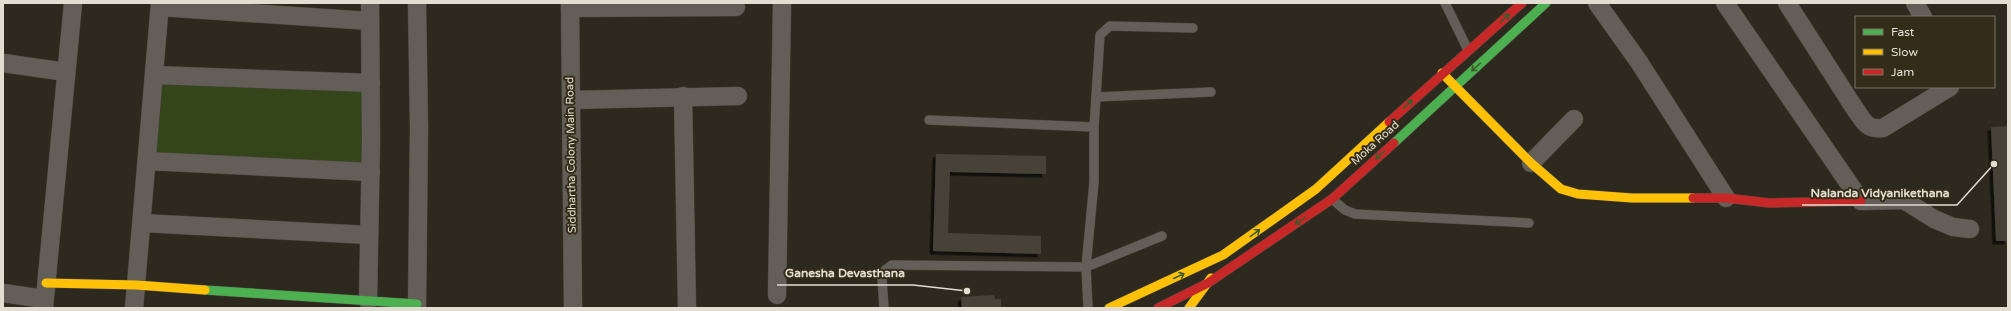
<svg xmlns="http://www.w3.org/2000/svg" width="2011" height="311" font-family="'Varela Round',sans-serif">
	<defs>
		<filter id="shadow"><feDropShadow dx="-3.5" dy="3.5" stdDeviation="0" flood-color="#0009"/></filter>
	</defs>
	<rect width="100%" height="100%" fill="#2d291e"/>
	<polygon fill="#344519" points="154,78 367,86 367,168 151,161"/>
	<g fill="#464239" filter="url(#shadow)">
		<polygon points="2008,126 2008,241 1996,241 1991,127"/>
		<polygon points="936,154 1046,156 1046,174 950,172 948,233 1041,236 1041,254 933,251"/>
		<polygon points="994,295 995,299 1001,299 1001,308 962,308 961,297"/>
	</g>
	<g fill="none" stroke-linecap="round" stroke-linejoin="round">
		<g stroke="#4a463e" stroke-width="10">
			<g id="lane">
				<polyline points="1445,3 1468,50"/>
				<polyline points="1096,97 1211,92"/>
				<polyline points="929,120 1094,127"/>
				<polyline points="1332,199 1345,210 1355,214 1529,223"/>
				<polyline points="884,308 882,279 885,270 892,265 1086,267 1162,236"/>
				<polyline points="1088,308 1086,267 1094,182 1094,127 1100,35 1110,26 1193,28"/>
			</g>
		</g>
		<g stroke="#4a463e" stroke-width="19">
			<g id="street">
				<polyline points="417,3 419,127 417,308"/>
				<polyline points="570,3 573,308"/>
				<polyline points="1597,3 1639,62 1726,198"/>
				<polyline points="1725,3 1861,201 1904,200 1934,219 1953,227 1970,229"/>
				<path d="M1787,3L1855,109C1864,121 1866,130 1883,128L1950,87"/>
				<polyline points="1915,3 1923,17"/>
				<polyline points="160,7 370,21"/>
				<polyline points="570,8 736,7"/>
				<polyline points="3,63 66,72"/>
				<polyline points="154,75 371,83"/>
				<polyline points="683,96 687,308"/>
				<polyline points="571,100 738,96"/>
				<polyline points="147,161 371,172"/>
				<polyline points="1531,163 1574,119"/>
				<polyline points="142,223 369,235"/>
				<polyline points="3,293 44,299"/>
				<polyline points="777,295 782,3"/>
				<polyline points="368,301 371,141 370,3"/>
				<polyline points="44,308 73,3"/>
				<polyline points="134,308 160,3"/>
			</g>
		</g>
		<g stroke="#4a463e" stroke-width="10">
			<g id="fast">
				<polyline points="1394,143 1546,3"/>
				<polyline points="205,290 417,304"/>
			</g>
		</g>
		<g stroke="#4a463e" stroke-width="10">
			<g id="slow">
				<polyline points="1442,73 1531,163 1561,189 1578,194 1632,198 1693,198"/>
				<polyline points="46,283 136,285 205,290"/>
				<polyline points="1109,308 1223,255 1316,189 1389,122"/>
				<polyline points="1189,308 1211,278"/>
			</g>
		</g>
		<g stroke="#4a463e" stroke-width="10">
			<g id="jam">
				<polyline points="1389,122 1522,3"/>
				<polyline points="1693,198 1726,198 1770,203 1861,201"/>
				<polyline points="1158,308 1208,283 1332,199 1394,143"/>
			</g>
		</g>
		<use href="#lane" stroke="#635f58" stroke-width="9"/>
		<use href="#street" stroke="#635f58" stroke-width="18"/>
		<use href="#fast" stroke="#4caf50" stroke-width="9"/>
		<use href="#slow" stroke="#ffc107" stroke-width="9"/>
		<use href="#jam" stroke="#c62828" stroke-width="9"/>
	</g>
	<defs><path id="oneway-shaft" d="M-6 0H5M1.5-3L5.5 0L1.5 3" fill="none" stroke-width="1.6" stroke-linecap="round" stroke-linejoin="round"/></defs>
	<g stroke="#3c5a2c">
		<use href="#oneway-shaft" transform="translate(1505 18) rotate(-41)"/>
		<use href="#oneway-shaft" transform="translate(1476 67) rotate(138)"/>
		<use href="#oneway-shaft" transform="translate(1408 104) rotate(-43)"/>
		<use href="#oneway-shaft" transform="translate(1380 155) rotate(138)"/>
		<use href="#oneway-shaft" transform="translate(1300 221) rotate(146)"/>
		<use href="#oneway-shaft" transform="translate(1255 233) rotate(-36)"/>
		<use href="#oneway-shaft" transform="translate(1179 276) rotate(-25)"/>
	</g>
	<g text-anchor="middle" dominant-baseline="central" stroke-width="4" stroke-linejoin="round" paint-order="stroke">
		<g font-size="11" fill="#e1ddd1" stroke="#332c18">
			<text transform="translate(1375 143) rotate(-42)">Moka Road</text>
			<text transform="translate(571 155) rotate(-91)">Siddhartha Colony Main Road</text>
		</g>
	</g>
	<path fill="none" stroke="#e1ddd1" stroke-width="1.5" d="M1994 164L1957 205H1802M967 291L913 285H777"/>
	<g fill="#e1ddd1" stroke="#332c18" stroke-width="1.5">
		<circle cx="1994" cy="164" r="4"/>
		<circle cx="967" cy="291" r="4"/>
	</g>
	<g font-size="12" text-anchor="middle" font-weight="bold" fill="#e1ddd1" stroke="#332c18" stroke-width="4" stroke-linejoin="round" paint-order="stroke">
		<text x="1880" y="197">Nalanda Vidyanikethana</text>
		<text x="845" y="277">Ganesha Devasthana</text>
	</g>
	<rect width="2011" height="311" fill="none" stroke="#e1ddd1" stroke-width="8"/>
	<rect x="1855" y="16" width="140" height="72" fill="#332c18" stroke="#797362"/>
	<rect x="1863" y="29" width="20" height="6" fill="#4caf50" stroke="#797362"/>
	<text x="1891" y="36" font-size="12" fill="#e1ddd1">Fast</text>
	<rect x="1863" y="49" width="20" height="6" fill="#ffc107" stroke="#797362"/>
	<text x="1891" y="56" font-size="12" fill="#e1ddd1">Slow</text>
	<rect x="1863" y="69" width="20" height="6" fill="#c62828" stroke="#797362"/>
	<text x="1891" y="76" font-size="12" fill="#e1ddd1">Jam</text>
</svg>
